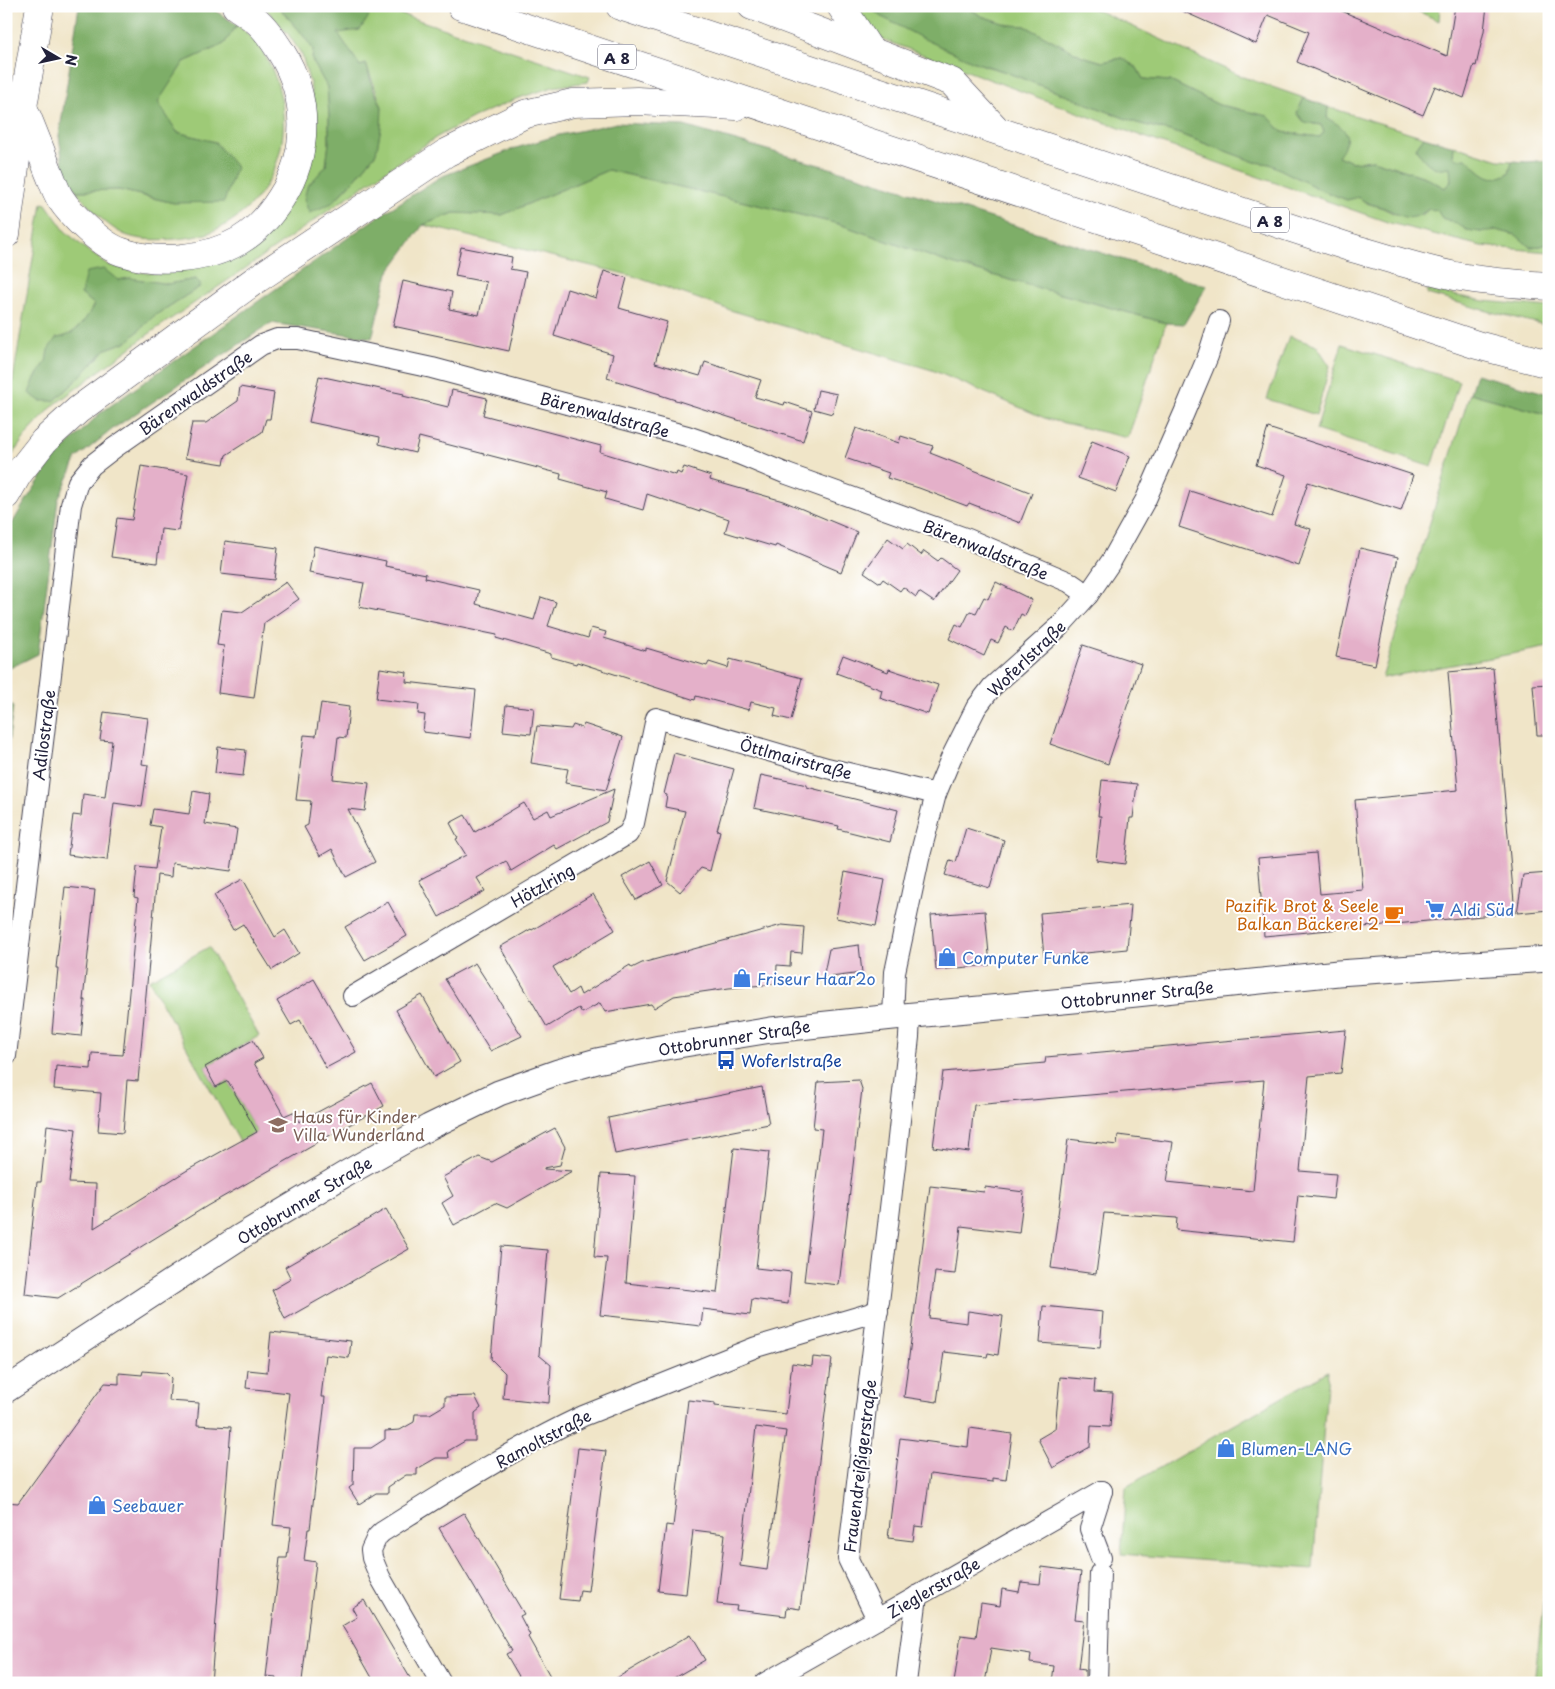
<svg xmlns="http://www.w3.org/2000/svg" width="1555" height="1689" font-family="'Playpen Sans',sans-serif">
	<rect width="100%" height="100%" fill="#fff"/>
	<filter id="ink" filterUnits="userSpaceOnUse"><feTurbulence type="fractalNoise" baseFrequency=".02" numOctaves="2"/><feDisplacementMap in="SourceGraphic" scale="10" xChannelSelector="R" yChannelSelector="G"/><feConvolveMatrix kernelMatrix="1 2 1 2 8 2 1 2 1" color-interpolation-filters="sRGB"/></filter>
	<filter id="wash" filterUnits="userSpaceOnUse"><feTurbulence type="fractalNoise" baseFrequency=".0096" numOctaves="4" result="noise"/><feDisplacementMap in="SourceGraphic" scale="20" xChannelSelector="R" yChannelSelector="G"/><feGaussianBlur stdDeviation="1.12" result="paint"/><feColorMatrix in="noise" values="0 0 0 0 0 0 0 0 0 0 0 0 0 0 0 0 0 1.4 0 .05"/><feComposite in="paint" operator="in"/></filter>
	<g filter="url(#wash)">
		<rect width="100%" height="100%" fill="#f0e5c8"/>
		<g fill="#9eca77" stroke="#607659" fill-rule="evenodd">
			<path d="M262,6H282V11L300,31L313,49L312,60L327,86L329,115V143L326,167L307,187L332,203L356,178L376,153L382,107L366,64L360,66L337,32L369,16L359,6H376L590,77L588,82L553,87L516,99L474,117L437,137L381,174L243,270L153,331L54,405L27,434L6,464V422L42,203L46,204L65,231L87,250L108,265L138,272L162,274L164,269L225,260L313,145L316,119L310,84L302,55L288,34L267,10ZM130,278L168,284L196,279L201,286L154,316L128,341L106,349L72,385L54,401L35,378L46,362L56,338C75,337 86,320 95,304L81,294L118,280Z"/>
			<polygon points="851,6 868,6 882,17 985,66 1003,71 1137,123 1174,132 1255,162 1270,164 1321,190 1347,200 1359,197 1366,203 1383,208 1395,214 1422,215 1429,209 1438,210 1442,218 1456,223 1467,230 1481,232 1496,230 1517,235 1530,247 1541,246 1549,243 1549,252 1481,246 1390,223 1133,133 884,40 860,22"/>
			<polygon points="966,6 1088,6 1243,77 1304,98 1297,113 1313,124 1321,125 1324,132 1320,137 1282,132 1278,127 1239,109 1219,105 1170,81 1143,79 1137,68 1122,58 1103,62 1082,56 1025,26 1009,25 981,16"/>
			<polygon points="1407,6 1440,6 1439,21"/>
			<path d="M237,25C244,31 254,38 259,46C305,113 285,204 206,234C197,237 185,238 176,239C159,240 139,241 123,234C104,224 89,207 76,191L119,190L174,203L215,142L177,132L157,102L184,62L224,44Z"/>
			<polygon points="1328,107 1424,137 1416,148 1445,167 1451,166 1451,181 1445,188 1425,177 1373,160 1352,162 1337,156 1340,153 1327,118"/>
			<path d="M1454,146L1499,160L1512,161L1509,173C1489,185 1480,172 1466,158L1456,159L1453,156Z"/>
			<polygon points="608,170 839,224 949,263 1166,323 1128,438 1047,419 932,370 730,310 633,276 423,225 454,213 502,215"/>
			<polygon points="1427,290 1484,301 1549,307 1549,326 1491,312 1427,294"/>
			<polygon points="1289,336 1317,346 1330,366 1316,415 1267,399"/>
			<polygon points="1342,344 1459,381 1432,467 1316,430"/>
			<polygon points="1470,393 1549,415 1549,647 1382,678"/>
			<polygon points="209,947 259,1036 205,1067 216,1087 228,1081 257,1132 240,1142 149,980"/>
			<polygon points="1328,1371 1313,1569 1121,1554 1126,1487"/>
			<polygon points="1549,1555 1549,1683 1534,1683"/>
		</g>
		<g fill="#7eae68" stroke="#506852">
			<polygon points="79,6 208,6 237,25 224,44 184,62 158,102 177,132 215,142 236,167 224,202 174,203 119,190 76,191 63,165 59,136"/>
			<polygon points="282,6 299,6 306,9 310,6 333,6 335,10 359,6 369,16 360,30 338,33 360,66 366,64 373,88 382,107 381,128 376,153 356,178 332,203 309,213 304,199 307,187 326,166 329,143 329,116 327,87 312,60 313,49 300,31 282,11"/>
			<path d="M868,6H966L981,16L1009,25L1025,26L1082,56L1102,62L1122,58L1137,68L1143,79L1170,81L1219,105L1268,116L1282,132L1320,137L1324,132L1321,125L1304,122L1297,113L1304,98L1328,107L1327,118C1348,130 1353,135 1338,156L1352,162L1373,160L1425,177L1445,188L1451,181L1450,167C1447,167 1441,169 1438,168C1430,168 1419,155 1416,148L1424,137L1454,146L1453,156L1456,159L1466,158C1480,171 1489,185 1509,173L1512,161L1527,162L1549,160V243L1541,246L1530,247L1516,235L1496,230L1481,232L1467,230L1456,223L1442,218L1437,210L1429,209C1406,226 1403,214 1381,207C1372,204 1366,204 1359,197L1347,200L1321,190L1270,164L1255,162L1174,132L1137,123L1003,71L974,62L922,38L882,17Z"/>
			<polygon points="617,123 684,126 861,177 1207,286 1184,324 1166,323 949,263 839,224 608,170 502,215 454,213 423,225 388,273 372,338 271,323 114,428 77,458 58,500 38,654 6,670 6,534 25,502 53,460 99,414 373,220 440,177 516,148 559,135"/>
			<path d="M104,269L118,280L130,278L168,284L196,279L201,286L154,316L128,341L106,349L72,385L54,401H40L29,393L35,378L46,362L48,350L56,338C75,337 86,320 94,304L81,294L86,272Z"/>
			<polygon points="1476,374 1549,394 1549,415 1470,393"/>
			<polygon points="6,702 13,706 6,762"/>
		</g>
		<g id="blocks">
			<g fill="#e4b0c9" fill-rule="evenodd">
				<polygon points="1171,6 1330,6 1447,56 1455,6 1487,6 1484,31 1476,66 1474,65 1464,98 1435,86 1423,115 1297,62 1309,32 1268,15 1256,44"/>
				<polygon points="461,247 512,257 510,269 526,272 509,351 393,326 403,281 452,292 449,309 479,315 486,282 455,276"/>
				<polygon points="604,271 627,278 619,308 667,322 655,363 700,376 705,362 761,380 755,397 784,405 785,402 812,411 803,441 660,395 660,394 607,378 613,354 554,336 567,289 596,298"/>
				<polygon points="319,376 404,394 403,396 448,407 452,390 487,398 483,415 601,446 600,452 676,475 677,472 681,474 684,467 711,476 710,480 783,501 857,532 841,572 776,545 775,547 725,532 729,519 700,509 700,512 647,494 643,510 605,499 607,492 560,479 561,474 419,437 415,453 379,444 380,437 309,422"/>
				<polygon points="240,387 274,393 270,419 266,419 262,432 226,455 224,464 185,458 192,423 206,423 238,401"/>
				<polygon points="818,390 837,394 832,414 814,409"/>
				<polygon points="856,428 899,443 901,436 933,446 930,453 1032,493 1020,523 969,503 967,506 919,488 887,478 889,473 845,458"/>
				<polygon points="1268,428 1413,475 1401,511 1308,482 1294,524 1311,529 1299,566 1179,527 1190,491 1272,517 1286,475 1256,465"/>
				<polygon points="1092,441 1130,456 1116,492 1078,478"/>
				<polygon points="141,466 188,474 178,531 161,529 157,563 111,557 117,518 132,520"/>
				<polygon points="888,538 903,549 907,544 921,555 924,551 938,561 941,558 957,570 934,602 919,592 916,597 903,587 900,591 883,579 880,583 864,572"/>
				<polygon points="225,541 278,548 274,580 221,574"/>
				<polygon points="314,546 386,561 385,566 426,574 425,578 479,590 476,604 534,620 541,597 556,602 548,626 588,638 591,628 606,632 604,638 646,651 646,648 707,666 709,662 728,668 730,659 802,678 791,720 774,716 776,708 751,702 749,710 696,696 695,700 577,662 576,664 551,657 551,654 496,638 497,635 359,607 364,583 309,573"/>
				<polygon points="1360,548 1398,557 1375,665 1336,657"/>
				<polygon points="286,582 299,599 264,623 254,698 218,693 224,646 217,645 222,610 242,612"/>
				<polygon points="996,582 1032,600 1025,616 1021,614 1013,631 1006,627 998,643 991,640 984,656 949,639 956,624 962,627 970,611 976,613 984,597 988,599"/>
				<polygon points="1083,645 1141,664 1108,764 1050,744"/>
				<polygon points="843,655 888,672 889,669 938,685 928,714 880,698 882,690 836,673"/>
				<polygon points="380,668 407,672 406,682 476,690 471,738 423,732 425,715 418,714 419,704 376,699"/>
				<polygon points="1493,668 1515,913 1264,936 1258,858 1316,853 1320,894 1363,890 1355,800 1458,790 1448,672"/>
				<polygon points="1549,684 1549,735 1537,735 1533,685"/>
				<polygon points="321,703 349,707 346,738 338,737 333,779 369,783 365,811 348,809 375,862 346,877 332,849 320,856 304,827 308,825 311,801 296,800 304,735 316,736"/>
				<polygon points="506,705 534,708 531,734 503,731"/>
				<polygon points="104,712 148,718 142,764 148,765 142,807 114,803 107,860 68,855 73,815 81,816 83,794 105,797 112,741 100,740"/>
				<polygon points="584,724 623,737 606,790 565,783 568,769 531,763 537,726 571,729 573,725 582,728"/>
				<polygon points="218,747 246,750 243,776 215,773"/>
				<polygon points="674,753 734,769 717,830 720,831 710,871 701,868 680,892 667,881 685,811 665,807 667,795 664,794"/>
				<polygon points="761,775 807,785 807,787 898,810 890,842 838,829 839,826 754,808"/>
				<polygon points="1102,780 1137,784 1133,818 1130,818 1125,864 1096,860 1101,816 1098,816"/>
				<polygon points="614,789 607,822 557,849 554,845 511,871 506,861 477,878 485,891 439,917 419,880 466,855 456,839 458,838 450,823 465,815 475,832 524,803 533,818 548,810 551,816"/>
				<polygon points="193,791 209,794 205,824 237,829 231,871 172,863 171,877 157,875 138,1081 127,1080 123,1133 98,1131 101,1093 54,1089 56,1066 91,1069 92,1053 123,1055 138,898 134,897 137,867 155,869 161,827 150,825 153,809 189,814"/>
				<polygon points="966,828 1004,840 990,888 945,875 950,860 956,862"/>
				<polygon points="650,861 663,885 636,900 622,877"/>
				<polygon points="845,872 885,880 876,926 836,918"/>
				<polygon points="1549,873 1549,910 1517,913 1523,875"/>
				<polygon points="243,879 275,937 285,930 299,953 272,970 243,924 233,930 214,895"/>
				<polygon points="65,887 95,890 83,1000 85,1000 81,1036 52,1033 58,968 56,968"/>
				<polygon points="593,894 615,930 553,967 569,994 578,988 581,995 630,965 632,968 642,963 782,925 804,927 802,953 791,952 790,966 777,965 776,984 729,988 674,996 654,1008 651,1004 605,1012 600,1003 582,1013 579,1008 547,1027 500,947 531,929 532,930"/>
				<polygon points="388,902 407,936 365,960 345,927"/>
				<polygon points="1131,905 1127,949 1044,957 1040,913"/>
				<polygon points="985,911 990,965 936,970 931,915"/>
				<polygon points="859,945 862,973 823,978 829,949"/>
				<polygon points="475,963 522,1036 490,1051 445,979"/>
				<polygon points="314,979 356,1052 326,1068 300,1020 291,1025 277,1001"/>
				<polygon points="422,995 460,1062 434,1077 396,1010"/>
				<polygon points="1346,1030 1341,1073 1309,1076 1300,1171 1336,1174 1333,1199 1298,1195 1293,1242 1176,1230 1177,1218 1104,1213 1096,1274 1051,1268 1068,1139 1117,1145 1118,1135 1173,1142 1167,1182 1253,1191 1264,1080 974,1105 969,1152 933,1147 943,1072 1045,1063 1046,1057"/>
				<polygon points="253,1040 263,1058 254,1063 284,1116 293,1112 299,1122 372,1083 384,1106 314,1144 314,1145 207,1206 58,1298 25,1294 37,1182 41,1182 47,1125 76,1129 69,1183 96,1184 94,1228 186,1171 257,1132 228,1081 216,1087 205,1067"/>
				<polygon points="859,1080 862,1089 839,1285 804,1281 822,1129 813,1128 818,1082"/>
				<polygon points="762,1087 769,1124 615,1154 608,1118"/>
				<polygon points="555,1128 565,1147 560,1165 544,1168 544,1169 572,1171 507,1208 495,1203 454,1225 442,1203 453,1196 443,1177 479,1157 492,1162"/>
				<polygon points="734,1148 769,1152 756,1268 791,1272 788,1304 752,1299 750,1315 703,1309 701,1326 600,1315 607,1258 594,1257 601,1174 635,1176 626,1283 717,1293"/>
				<polygon points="930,1186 984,1192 985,1187 1024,1192 1019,1233 961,1226 955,1274 935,1272 929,1318 967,1323 968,1311 1003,1316 998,1355 988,1353 987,1357 944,1352 937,1402 904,1397"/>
				<polygon points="386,1209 409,1249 285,1319 272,1290 291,1279 285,1267"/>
				<polygon points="501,1246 548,1250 539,1355 551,1365 549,1403 503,1398 505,1373 491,1359"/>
				<polygon points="1043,1306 1103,1312 1100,1348 1040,1343"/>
				<polygon points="271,1332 351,1341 349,1358 326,1355 321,1397 325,1397 324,1409 310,1529 308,1529 304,1560 316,1562 302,1681 297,1680 296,1683 275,1683 276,1678 266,1677 280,1558 287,1558 291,1527 273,1525 289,1393 246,1388 248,1370 267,1372"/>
				<path d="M813,1357L832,1359L800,1609L787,1607L786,1616L736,1610L737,1606L717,1604L725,1534L693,1530L686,1594L658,1591L666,1525L673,1526L688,1400L715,1403V1406L786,1414L792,1363L812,1366ZM756,1427L786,1431L767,1570L740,1566Z"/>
				<polygon points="143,1371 166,1373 171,1378 169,1401 199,1403 197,1425 231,1427 211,1683 6,1683 6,1502 18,1503 105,1383 119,1384 119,1373 142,1375"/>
				<polygon points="1060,1377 1095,1380 1094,1392 1113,1393 1110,1427 1091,1426 1090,1447 1053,1468 1038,1439 1055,1429"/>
				<polygon points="475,1396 481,1408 475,1413 475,1441 465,1441 448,1451 449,1458 436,1458 417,1469 417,1475 406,1475 388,1487 388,1493 376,1493 359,1504 349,1488 353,1485 354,1448 371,1448 385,1439 385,1431 400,1430 414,1422 415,1414 430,1414 445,1405 445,1397"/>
				<polygon points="970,1428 1012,1434 1006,1480 993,1478 993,1482 930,1474 923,1527 915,1526 913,1541 888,1538 900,1438 968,1447"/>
				<polygon points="578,1448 606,1451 588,1591 580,1590 578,1601 559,1599"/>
				<polygon points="464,1513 524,1614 520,1616 530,1635 528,1637 554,1683 523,1683 506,1654 512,1651 439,1528"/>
				<polygon points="1042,1567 1081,1572 1075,1619 1084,1620 1078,1669 1085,1670 1085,1683 1052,1683 1054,1666 1030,1663 1031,1654 991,1648 985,1683 954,1683 961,1635 976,1637 981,1603 1000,1606 1002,1589 1019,1592 1021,1582 1040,1584"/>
				<polygon points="364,1600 406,1671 413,1683 375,1683 350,1639 342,1626 357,1617 352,1608"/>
				<polygon points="690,1635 705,1660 665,1683 608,1683"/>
			</g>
		</g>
	</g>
	<g filter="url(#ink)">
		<use href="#blocks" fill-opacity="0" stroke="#413f50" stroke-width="1"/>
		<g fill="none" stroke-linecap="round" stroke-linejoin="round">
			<g stroke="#413f50" stroke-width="22">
				<g id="minor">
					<polyline points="353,996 628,834 634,823 656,718 827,768 936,794"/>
					<polyline points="893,1017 895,972 919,859 936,794 951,758 976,708 992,687 1060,626 1088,595 1112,560 1146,499 1184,413 1208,356 1219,321"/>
					<polyline points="6,1056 71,505 78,482 92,465 114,448 261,345 277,339 298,339 432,368 687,436 739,454 787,474 968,539 1069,582 1088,595"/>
					<polyline points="879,1302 896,1157 909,1037 910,1015"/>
					<polyline points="1101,1558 1090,1529 1102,1491"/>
					<polyline points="877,1619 848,1559 878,1306"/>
					<path d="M441,1683L380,1577L372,1558L371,1550L377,1537L382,1532C447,1491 513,1449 583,1416L756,1347L878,1311"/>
					<polyline points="765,1683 1102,1491"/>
					<polyline points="906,1683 917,1596"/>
					<polyline points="1097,1683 1100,1573"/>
				</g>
			</g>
			<g stroke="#413f50" stroke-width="27">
				<polyline id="major" points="6,1390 240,1237 347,1173 429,1127 499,1093 558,1072 597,1061 660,1048 771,1030 893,1017 1117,996 1338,973 1549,959"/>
			</g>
			<g stroke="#413f50" stroke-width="29">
				<g id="highway">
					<path d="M461,6C801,118 1139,232 1477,345L1549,364"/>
					<path d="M620,6L1352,248C1388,258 1424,270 1460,277C1490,282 1519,284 1549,286"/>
					<polyline points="752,6 952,82 994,127"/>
					<polyline points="841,6 869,49"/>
					<path d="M23,107C32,128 40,149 48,170C52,179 55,190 60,198C71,215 102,246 122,252C157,264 206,260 239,241C256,231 271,214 281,198C310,153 309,97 281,52C274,41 267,30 258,22C251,16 243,11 236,6"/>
					<polyline points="6,234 23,107 40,6"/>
					<polyline points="6,495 18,474 44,441 78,410 254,281 446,153 525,114 573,103 637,101 736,106"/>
				</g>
			</g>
			<use href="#minor" stroke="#fff" stroke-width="20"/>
			<use href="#major" stroke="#fff" stroke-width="25"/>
			<use href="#highway" stroke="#fff" stroke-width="28"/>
		</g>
	</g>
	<defs>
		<g id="supermarket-bare" transform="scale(1.5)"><path d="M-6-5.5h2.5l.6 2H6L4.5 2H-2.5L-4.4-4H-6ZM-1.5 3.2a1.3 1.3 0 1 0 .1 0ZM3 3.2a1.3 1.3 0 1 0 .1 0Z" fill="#3f7fe0" stroke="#fff" stroke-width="2.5" paint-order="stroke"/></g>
		<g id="cafe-bare" transform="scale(1.5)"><path d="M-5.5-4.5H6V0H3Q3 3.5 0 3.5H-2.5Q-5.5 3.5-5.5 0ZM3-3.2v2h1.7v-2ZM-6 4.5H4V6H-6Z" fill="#e8710a" stroke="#fff" stroke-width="2.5" paint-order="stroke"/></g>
		<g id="shop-bare" transform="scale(1.5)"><path d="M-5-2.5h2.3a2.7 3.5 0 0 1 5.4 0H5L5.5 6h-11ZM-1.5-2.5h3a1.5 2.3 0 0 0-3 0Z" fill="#3f7fe0" stroke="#fff" stroke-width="2.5" paint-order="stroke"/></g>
		<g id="bus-bare" transform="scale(1.5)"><path d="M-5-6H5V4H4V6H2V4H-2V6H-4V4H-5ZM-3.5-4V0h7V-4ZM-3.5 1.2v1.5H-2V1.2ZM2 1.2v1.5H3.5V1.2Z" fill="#1a4fb4" stroke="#fff" stroke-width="2.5" paint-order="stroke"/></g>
		<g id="school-bare" transform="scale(1.5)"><path d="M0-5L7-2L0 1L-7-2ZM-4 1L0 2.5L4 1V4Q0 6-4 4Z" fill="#8d6e63" stroke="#fff" stroke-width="2.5" paint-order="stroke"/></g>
	</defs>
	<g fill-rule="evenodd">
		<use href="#supermarket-bare" x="1435" y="909"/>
		<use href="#cafe-bare" x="1394" y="914"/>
		<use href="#shop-bare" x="947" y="957"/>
		<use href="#shop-bare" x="742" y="978"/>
		<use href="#bus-bare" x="726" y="1060"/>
		<use href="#school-bare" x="278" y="1125"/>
		<use href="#shop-bare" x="1226" y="1448"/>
		<use href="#shop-bare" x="97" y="1505"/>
	</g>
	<g text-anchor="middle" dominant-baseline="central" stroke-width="4" stroke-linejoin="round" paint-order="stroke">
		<g fill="#fff" stroke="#646476" stroke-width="1">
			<rect x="598" y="44.5" width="38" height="25" rx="4"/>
			<rect x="1251" y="207.5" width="38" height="25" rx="4"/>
		</g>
		<g font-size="15" font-weight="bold" fill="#22223b">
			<text x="617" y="57">A 8</text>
			<text x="1270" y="220">A 8</text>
		</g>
		<g font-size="16" fill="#22223b" stroke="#fff">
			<text transform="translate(195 392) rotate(-35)">Bärenwaldstraße</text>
			<text transform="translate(605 414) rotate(15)">Bärenwaldstraße</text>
			<text transform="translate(986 549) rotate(22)">Bärenwaldstraße</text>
			<text transform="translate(1026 658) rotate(-44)">Woferlstraße</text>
			<text transform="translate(43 735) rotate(-83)">Adilostraße</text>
			<text transform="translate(796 758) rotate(15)">Öttlmairstraße</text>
			<text transform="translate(542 885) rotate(-30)">Hötzlring</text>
			<text transform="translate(1137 994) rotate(-6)">Ottobrunner Straße</text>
			<text transform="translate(734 1037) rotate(-9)">Ottobrunner Straße</text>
			<text transform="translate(304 1200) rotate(-31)">Ottobrunner Straße</text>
			<text transform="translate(543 1438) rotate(-28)">Ramoltstraße</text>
			<text transform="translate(859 1466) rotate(-83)">Frauendreißigerstraße</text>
			<text transform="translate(933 1587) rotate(-30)">Zieglerstraße</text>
		</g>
		<g font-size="16" fill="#c56008" stroke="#fff" text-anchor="end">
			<text x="1379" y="905">Pazifik Brot &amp; Seele<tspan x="1379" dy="18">Balkan Bäckerei 2</tspan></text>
		</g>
		<g font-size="16" fill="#366cbe" stroke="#fff" text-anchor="start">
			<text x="1450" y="909">Aldi Süd</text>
			<text x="962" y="957">Computer Funke</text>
			<text x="757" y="978">Friseur Haar2o</text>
			<text x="1241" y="1448">Blumen-LANG</text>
			<text x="112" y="1505">Seebauer</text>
		</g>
		<g font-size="16" fill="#164399" stroke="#fff" text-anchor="start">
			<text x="741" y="1060">Woferlstraße</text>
		</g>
		<g font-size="16" fill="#785e54" stroke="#fff" text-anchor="start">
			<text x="293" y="1116">Haus für Kinder<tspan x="293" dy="18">Villa Wunderland</tspan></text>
		</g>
	</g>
	<rect width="1555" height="1689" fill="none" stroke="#fff" stroke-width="25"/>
	<g transform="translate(58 58) rotate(99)" stroke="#ffffff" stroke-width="4" paint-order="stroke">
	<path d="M0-4L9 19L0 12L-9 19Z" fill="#22223b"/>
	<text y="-8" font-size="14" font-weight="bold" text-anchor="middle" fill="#22223b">N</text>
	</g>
</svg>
